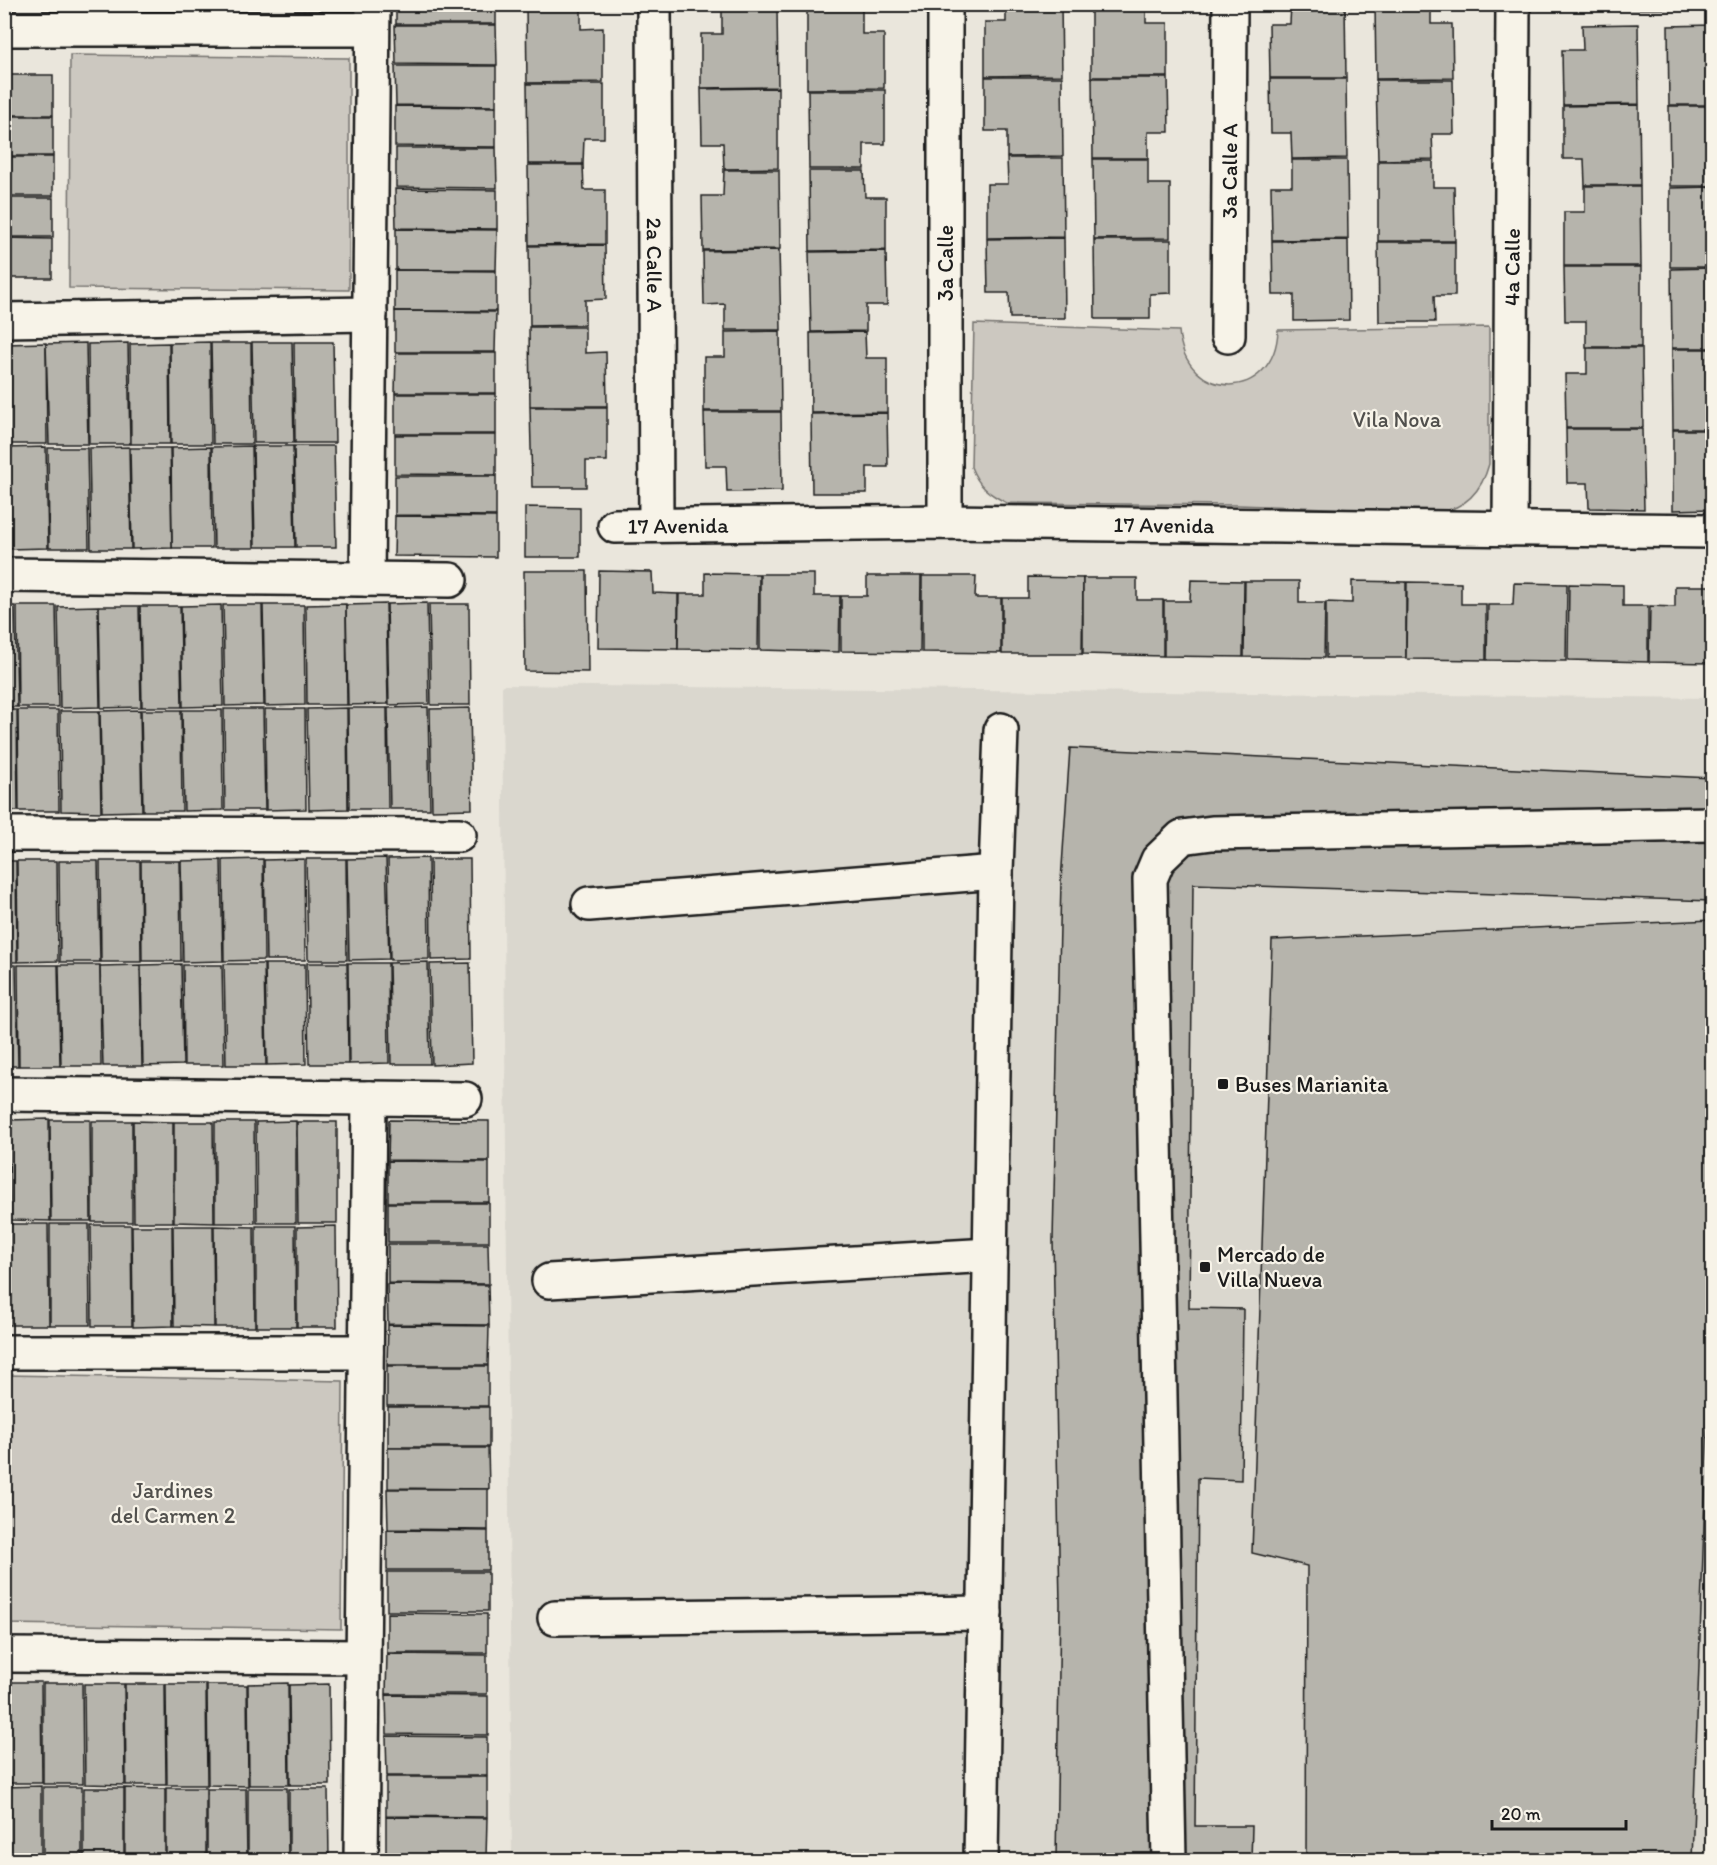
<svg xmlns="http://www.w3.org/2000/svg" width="1717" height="1865" font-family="Itim,sans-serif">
	<rect width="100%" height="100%" fill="#eae6dc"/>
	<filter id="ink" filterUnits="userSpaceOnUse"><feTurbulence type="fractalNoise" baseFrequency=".0167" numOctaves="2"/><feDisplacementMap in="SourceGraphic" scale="12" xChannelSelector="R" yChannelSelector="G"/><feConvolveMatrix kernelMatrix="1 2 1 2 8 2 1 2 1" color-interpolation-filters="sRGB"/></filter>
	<g filter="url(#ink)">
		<polygon fill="#dad7ce" points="502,685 1712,698 1712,1860 512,1860"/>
		<g fill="#ccc8c0" stroke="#74726e" stroke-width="1.5">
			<polygon points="1712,4 1712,9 1539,10 1538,5"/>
			<polygon points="70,55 349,58 349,290 69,288"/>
			<path d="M974,324L1179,331C1185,403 1275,403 1278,330L1489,327V464C1482,490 1467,508 1439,512L1238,505L1007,503C989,494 979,487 971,467Z"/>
			<polygon points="5,1375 343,1381 341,1629 5,1624"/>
		</g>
		<g fill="#b6b4ac" stroke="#1c1c1c" stroke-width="1.5">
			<rect x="396" y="4" width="100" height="20"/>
			<polygon points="526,4 581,4 581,29 603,28 603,82 527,83"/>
			<rect x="721" y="4" width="56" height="3"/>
			<polygon points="807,4 862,4 862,7 807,8"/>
			<polygon points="1006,4 1061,4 1062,75 985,76 985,22 1006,22"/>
			<polygon points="1091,4 1146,4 1146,23 1168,23 1168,77 1091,77"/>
			<polygon points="1291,4 1345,4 1346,78 1270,78 1269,24 1290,24"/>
			<polygon points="1375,4 1431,4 1431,24 1452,24 1453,78 1376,79"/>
			<polygon points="722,7 777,8 778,87 701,88 701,34 722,34"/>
			<polygon points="807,9 862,9 862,34 884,34 884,88 807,89"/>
			<polygon points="1638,24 1639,104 1563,105 1562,50 1583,50 1582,25"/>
			<polygon points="395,25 496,25 497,65 396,64"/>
			<polygon points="1712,25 1712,105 1669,105 1668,26"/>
			<polygon points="395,66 496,66 496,106 396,105"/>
			<rect x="4" y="75" width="49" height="40"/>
			<polygon points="985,77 1062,77 1063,156 1007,157 1007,131 985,131"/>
			<polygon points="1092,78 1168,78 1169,132 1148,132 1148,158 1093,158"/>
			<polygon points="1270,79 1346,79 1347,158 1292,159 1291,133 1271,133"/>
			<polygon points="1376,80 1453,80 1454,134 1432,134 1433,159 1378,160"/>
			<polygon points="527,84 604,84 604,138 584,138 583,164 528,164"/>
			<polygon points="778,88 778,168 724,169 723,143 702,143 701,89"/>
			<polygon points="808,90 885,90 885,144 864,144 864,169 809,169"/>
			<polygon points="1639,105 1640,185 1585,185 1584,159 1563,159 1563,106"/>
			<polygon points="395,106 496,107 496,147 395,146"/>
			<polygon points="1669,106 1712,106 1712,186 1670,186"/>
			<rect x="4" y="116" width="49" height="40"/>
			<polygon points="396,148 496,148 497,188 396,187"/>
			<rect x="4" y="157" width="49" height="39"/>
			<polygon points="1007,158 1063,158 1064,237 987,238 987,184 1008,184"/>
			<polygon points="1093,159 1148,159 1148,184 1170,184 1170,238 1094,239"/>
			<polygon points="1292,160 1347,160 1348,239 1272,240 1271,186 1292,186"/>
			<polygon points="1378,161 1433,161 1433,187 1454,187 1455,241 1378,241"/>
			<polygon points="528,165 583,165 584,190 605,190 605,244 529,245"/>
			<polygon points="724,170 779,170 780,249 703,250 702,196 723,196"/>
			<polygon points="809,171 864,171 865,197 886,197 886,250 810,251"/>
			<polygon points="1585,186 1640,186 1641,266 1564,266 1564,212 1585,212"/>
			<polygon points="1712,187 1712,267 1670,267 1670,188"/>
			<polygon points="395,189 497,190 497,229 396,228"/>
			<rect x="4" y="198" width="49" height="39"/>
			<polygon points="396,229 497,230 496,270 396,270"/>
			<polygon points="4,238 52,239 52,278 4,278"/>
			<polygon points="1064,238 1065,318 1010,318 1009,293 988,293 987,239"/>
			<polygon points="1094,240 1171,240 1171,293 1150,294 1150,319 1095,319"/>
			<polygon points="1348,240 1349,320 1294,321 1294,295 1273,295 1272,241"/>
			<polygon points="1378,242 1455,242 1455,296 1434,296 1435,322 1379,322"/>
			<polygon points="605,245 606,299 585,300 585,325 530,326 529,246"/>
			<polygon points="779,250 781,330 725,330 725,304 704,305 703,251"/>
			<polygon points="886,251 887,305 866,305 866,331 811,332 809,252"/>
			<polygon points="1564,267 1641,267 1641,347 1586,347 1586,321 1565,321"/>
			<polygon points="1712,268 1712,348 1672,348 1671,269"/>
			<polygon points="395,270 496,271 496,311 395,311"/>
			<polygon points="395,311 496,312 495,352 395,352"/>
			<polygon points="529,327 585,327 585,353 606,352 607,406 530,406"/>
			<polygon points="780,331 781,411 704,411 704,357 725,357 725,332"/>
			<polygon points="865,332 866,358 887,358 887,412 811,413 810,333"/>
			<polygon points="210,342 211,444 171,444 170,343"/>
			<polygon points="252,342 292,342 294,443 254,443"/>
			<polygon points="294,342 333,342 335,443 295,443"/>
			<polygon points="46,343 47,444 7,444 6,344"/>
			<polygon points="86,343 88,444 49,444 46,344"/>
			<polygon points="128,343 130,444 89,444 88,344"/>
			<polygon points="169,343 170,444 131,444 130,344"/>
			<polygon points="211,343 251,343 252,444 213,444"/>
			<polygon points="4,344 5,344 6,445 4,445"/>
			<polygon points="1587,348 1642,348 1643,428 1566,428 1565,374 1587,374"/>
			<polygon points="1672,349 1712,349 1712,429 1673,429"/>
			<polygon points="396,353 496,353 496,393 395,393"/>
			<rect x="395" y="394" width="101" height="40"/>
			<polygon points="530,407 607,407 607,461 586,461 586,487 532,487"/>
			<polygon points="704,412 781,412 782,491 727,492 726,466 705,466"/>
			<polygon points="887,413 888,467 867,467 867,493 812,493 811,414"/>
			<polygon points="1566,429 1642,429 1644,509 1589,508 1588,483 1567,483"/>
			<polygon points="1673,430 1712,430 1712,509 1673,510"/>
			<polygon points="395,435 496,435 496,475 395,474"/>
			<polygon points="252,446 254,548 214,548 212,447"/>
			<polygon points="253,446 293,446 295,547 255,547"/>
			<polygon points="294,446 334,446 336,547 296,547"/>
			<polygon points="46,447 48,548 8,549 6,448"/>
			<polygon points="129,447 131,549 91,549 89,448"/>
			<polygon points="211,447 212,548 172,548 171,448"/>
			<polygon points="4,448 5,448 7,549 4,549"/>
			<polygon points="48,448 87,448 89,548 49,548"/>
			<polygon points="130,448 170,448 172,548 132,549"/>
			<polygon points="395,476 496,476 496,516 395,515"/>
			<polygon points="525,507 580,508 580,557 525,557"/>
			<polygon points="395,516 496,517 496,557 394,556"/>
			<polygon points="524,571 587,571 588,672 525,671"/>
			<polygon points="599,571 652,572 653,593 678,594 678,649 598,648"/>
			<polygon points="705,573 759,574 758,650 678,649 679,594 705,594"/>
			<polygon points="760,574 814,574 814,596 840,596 839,652 760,650"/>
			<polygon points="867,576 921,576 920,652 841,651 841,596 867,596"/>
			<polygon points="922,576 976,576 975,598 1001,598 1001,653 922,652"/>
			<polygon points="1028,577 1083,578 1082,654 1002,654 1002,598 1028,598"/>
			<polygon points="1083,578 1137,578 1137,600 1163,600 1163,656 1083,654"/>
			<polygon points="1191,580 1244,581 1243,657 1164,656 1164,601 1190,601"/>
			<polygon points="1245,581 1299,581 1299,603 1325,603 1324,658 1244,657"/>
			<polygon points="1352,581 1406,582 1406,658 1326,658 1326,602 1352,603"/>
			<polygon points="1407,582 1461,583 1461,604 1486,604 1486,660 1406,659"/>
			<polygon points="1514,583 1567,584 1566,661 1487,660 1488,605 1513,605"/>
			<polygon points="1569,584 1623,585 1623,606 1648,606 1648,662 1568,660"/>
			<polygon points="1675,586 1712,586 1712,663 1649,662 1650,606 1675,607"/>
			<polygon points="427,603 429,704 389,705 387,604"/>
			<polygon points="346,604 347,705 307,705 306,605"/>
			<polygon points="386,604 388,704 348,705 346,605"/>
			<polygon points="429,604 469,604 470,705 431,705"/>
			<polygon points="221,605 223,706 183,707 181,606"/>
			<polygon points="223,605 262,605 264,705 225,706"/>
			<polygon points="263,605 304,605 305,705 265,706"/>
			<polygon points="4,606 15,606 17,707 4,707"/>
			<polygon points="17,606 56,606 58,707 18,707"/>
			<polygon points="98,606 100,707 60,708 58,607"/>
			<polygon points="99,606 139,606 141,707 101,708"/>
			<polygon points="140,606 180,606 182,707 142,707"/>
			<polygon points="428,707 430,809 390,809 388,708"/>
			<polygon points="347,708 348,809 309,810 307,709"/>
			<polygon points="348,708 387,708 388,809 349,809"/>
			<polygon points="470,708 472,809 432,810 430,709"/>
			<polygon points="224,709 263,709 265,810 225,810"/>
			<polygon points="265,709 305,709 306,809 266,810"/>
			<polygon points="4,710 17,710 18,811 4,811"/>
			<polygon points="18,710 58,710 59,811 19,811"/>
			<polygon points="140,710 142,811 102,812 100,711"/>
			<polygon points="141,710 181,710 182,811 143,811"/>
			<polygon points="182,710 222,710 223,810 184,811"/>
			<polygon points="60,711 99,711 101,812 61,811"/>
			<polygon points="1070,748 1712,778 1712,901 1193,884 1189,1308 1243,1309 1241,1480 1198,1478 1195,1826 1252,1826 1251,1860 1056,1860 1060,1604 1053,1240 1061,881"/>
			<polygon points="386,858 389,959 349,960 347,859"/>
			<polygon points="428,858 429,959 390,960 388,859"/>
			<polygon points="263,859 264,960 224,961 223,860"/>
			<polygon points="304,859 305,960 266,960 264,860"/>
			<polygon points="306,859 346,859 347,960 308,960"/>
			<polygon points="430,859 470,859 471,959 431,960"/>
			<polygon points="221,860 223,961 183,962 181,861"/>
			<polygon points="4,861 16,861 17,962 4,962"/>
			<polygon points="17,861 57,861 58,961 18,962"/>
			<polygon points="59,861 98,861 100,962 60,962"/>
			<polygon points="100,861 140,861 141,962 101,962"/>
			<polygon points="141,861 180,861 181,961 142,961"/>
			<polygon points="1712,920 1712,1302 1692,1860 1306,1860 1307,1566 1252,1553 1272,940"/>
			<polygon points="428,962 430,1064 391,1064 389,963"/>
			<polygon points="307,963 347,963 348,1064 309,1064"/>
			<polygon points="348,963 388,963 389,1063 349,1064"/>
			<polygon points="470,963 472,1063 432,1065 430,964"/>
			<polygon points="181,964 183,1065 143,1066 141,965"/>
			<polygon points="224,964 264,964 266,1065 226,1065"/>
			<polygon points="265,964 305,964 306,1064 267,1065"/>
			<polygon points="4,965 16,965 18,1066 4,1066"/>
			<polygon points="18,965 58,965 60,1066 19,1066"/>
			<polygon points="59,965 100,965 101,1066 61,1066"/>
			<polygon points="140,965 142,1066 103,1066 100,966"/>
			<polygon points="183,965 222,965 224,1065 184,1065"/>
			<polygon points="49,1119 50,1221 10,1220 9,1120"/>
			<polygon points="4,1120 8,1120 9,1220 4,1220"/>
			<polygon points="50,1120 90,1120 91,1221 51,1221"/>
			<polygon points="389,1120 489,1121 489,1161 388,1160"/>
			<rect x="92" y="1121" width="40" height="101"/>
			<polygon points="133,1121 173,1122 173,1222 134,1222"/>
			<polygon points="296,1121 296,1223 257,1223 256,1122"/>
			<polygon points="174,1122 213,1122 214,1223 174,1222"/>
			<polygon points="215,1122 254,1122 255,1223 215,1223"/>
			<polygon points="297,1122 337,1122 337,1223 298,1223"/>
			<polygon points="388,1161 489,1162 489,1202 388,1202"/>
			<rect x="388" y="1203" width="101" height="39"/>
			<rect x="4" y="1224" width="4" height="100"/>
			<polygon points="9,1224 48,1224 49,1325 9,1325"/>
			<polygon points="50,1224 89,1224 90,1325 50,1325"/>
			<polygon points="91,1225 131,1225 132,1326 92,1326"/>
			<polygon points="132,1226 172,1226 173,1326 133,1327"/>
			<polygon points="173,1226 213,1226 214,1327 174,1326"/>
			<polygon points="214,1226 254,1227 255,1327 215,1327"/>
			<polygon points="256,1226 295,1226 296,1327 256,1327"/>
			<polygon points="336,1226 337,1327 297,1327 297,1227"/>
			<polygon points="388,1244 488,1244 489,1284 388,1283"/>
			<polygon points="387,1284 488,1285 489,1325 388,1324"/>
			<polygon points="388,1325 489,1326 488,1365 387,1365"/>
			<rect x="387" y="1366" width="101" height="40"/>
			<rect x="388" y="1407" width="101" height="40"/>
			<polygon points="388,1448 488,1448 489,1489 388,1488"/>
			<polygon points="387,1489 488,1489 488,1530 388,1529"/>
			<polygon points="387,1530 488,1531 488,1570 387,1570"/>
			<rect x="387" y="1572" width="101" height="39"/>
			<polygon points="387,1613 487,1614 487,1653 387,1653"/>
			<polygon points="387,1654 487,1655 487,1694 386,1694"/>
			<polygon points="4,1682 41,1682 42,1783 4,1783"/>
			<polygon points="43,1683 82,1683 83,1784 43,1784"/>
			<polygon points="288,1683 289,1785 249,1785 248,1684"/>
			<polygon points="84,1684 124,1684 125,1785 85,1784"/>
			<polygon points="125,1684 165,1684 166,1785 126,1785"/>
			<polygon points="166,1684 206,1684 207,1785 167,1785"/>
			<polygon points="329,1684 330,1785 290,1785 289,1685"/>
			<polygon points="207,1685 247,1685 248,1786 208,1785"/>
			<polygon points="386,1695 488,1696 488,1735 387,1734"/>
			<polygon points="386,1736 487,1737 487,1776 387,1776"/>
			<polygon points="386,1777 487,1777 487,1817 386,1816"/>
			<polygon points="41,1786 41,1860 4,1860 4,1787"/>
			<rect x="43" y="1787" width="39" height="73"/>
			<rect x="84" y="1788" width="40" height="72"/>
			<polygon points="125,1788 165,1789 165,1860 125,1860"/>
			<rect x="166" y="1788" width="40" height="72"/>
			<polygon points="248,1788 287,1788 288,1860 248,1860"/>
			<polygon points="207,1789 246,1789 247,1860 207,1860"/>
			<polygon points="289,1789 328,1789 329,1860 289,1860"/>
			<polygon points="386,1817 487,1818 486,1858 386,1858"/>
			<rect x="386" y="1859" width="100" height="1"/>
		</g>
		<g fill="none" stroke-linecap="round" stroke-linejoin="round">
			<g stroke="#1c1c1c" stroke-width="38">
				<g id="minor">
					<path id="s1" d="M654,4L656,525"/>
					<polyline points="4,29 372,29"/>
					<polyline points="4,320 370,314"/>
					<path id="s2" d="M1228,336L1230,4"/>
					<polyline points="945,522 945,4"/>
					<path id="s3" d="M615,526L945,522L1712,531"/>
					<path id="s4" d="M1510,529L1513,4"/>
					<polyline points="4,575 450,580"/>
					<polyline points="367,579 373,4"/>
					<polyline points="4,834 459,835"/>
					<polyline points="589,904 996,872"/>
					<polyline points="4,1094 465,1099"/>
					<polyline points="549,1281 990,1255"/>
					<polyline points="4,1352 366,1352"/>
					<polyline points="555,1618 985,1613"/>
					<polyline points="4,1655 362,1657"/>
					<polyline points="361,1860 369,1098"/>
					<polyline points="981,1860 996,872 1001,730"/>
					<polyline points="1169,1860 1150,879 1158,860 1182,837 1212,833 1712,824"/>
				</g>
			</g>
			<use href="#minor" stroke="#f7f3e8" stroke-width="33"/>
		</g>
	</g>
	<g fill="#1c1c1c" stroke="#f7f3e8" stroke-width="2">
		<rect x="1217" y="1078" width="12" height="12" rx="3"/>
		<rect x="1199" y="1261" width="12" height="12" rx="3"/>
	</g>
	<g text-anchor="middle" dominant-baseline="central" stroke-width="4.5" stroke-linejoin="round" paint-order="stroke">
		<g font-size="22" fill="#1c1c1c" stroke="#f7f3e8">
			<text stroke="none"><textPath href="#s2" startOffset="165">3a Calle A</textPath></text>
			<text transform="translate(945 263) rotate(-90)">3a Calle</text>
			<text stroke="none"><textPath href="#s1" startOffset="261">2a Calle A</textPath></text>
			<text stroke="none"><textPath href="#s4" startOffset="262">4a Calle</textPath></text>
			<text stroke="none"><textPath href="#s3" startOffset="63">17 Avenida</textPath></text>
			<text stroke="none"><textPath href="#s3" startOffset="549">17 Avenida</textPath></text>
		</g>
		<g font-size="22" fill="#51504d" stroke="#f7f3e8">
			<text x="1397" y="419">Vila Nova</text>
			<text x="173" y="1490">Jardines<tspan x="173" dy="25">del Carmen 2</tspan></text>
		</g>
		<g font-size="22" fill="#1c1c1c" stroke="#f7f3e8" text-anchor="start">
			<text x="1235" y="1084">Buses Marianita</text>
			<text x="1217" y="1254">Mercado de<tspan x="1217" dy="25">Villa Nueva</tspan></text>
		</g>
	</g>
	<rect width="1717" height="1865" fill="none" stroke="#f7f3e8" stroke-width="24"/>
	<rect x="12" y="12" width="1693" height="1841" fill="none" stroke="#1c1c1c" stroke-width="2" filter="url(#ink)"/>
	<path d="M1492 1820v9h134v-9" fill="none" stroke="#1c1c1c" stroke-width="3"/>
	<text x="1501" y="1820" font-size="18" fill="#1c1c1c" stroke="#f7f3e8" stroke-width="4.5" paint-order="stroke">20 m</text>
</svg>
